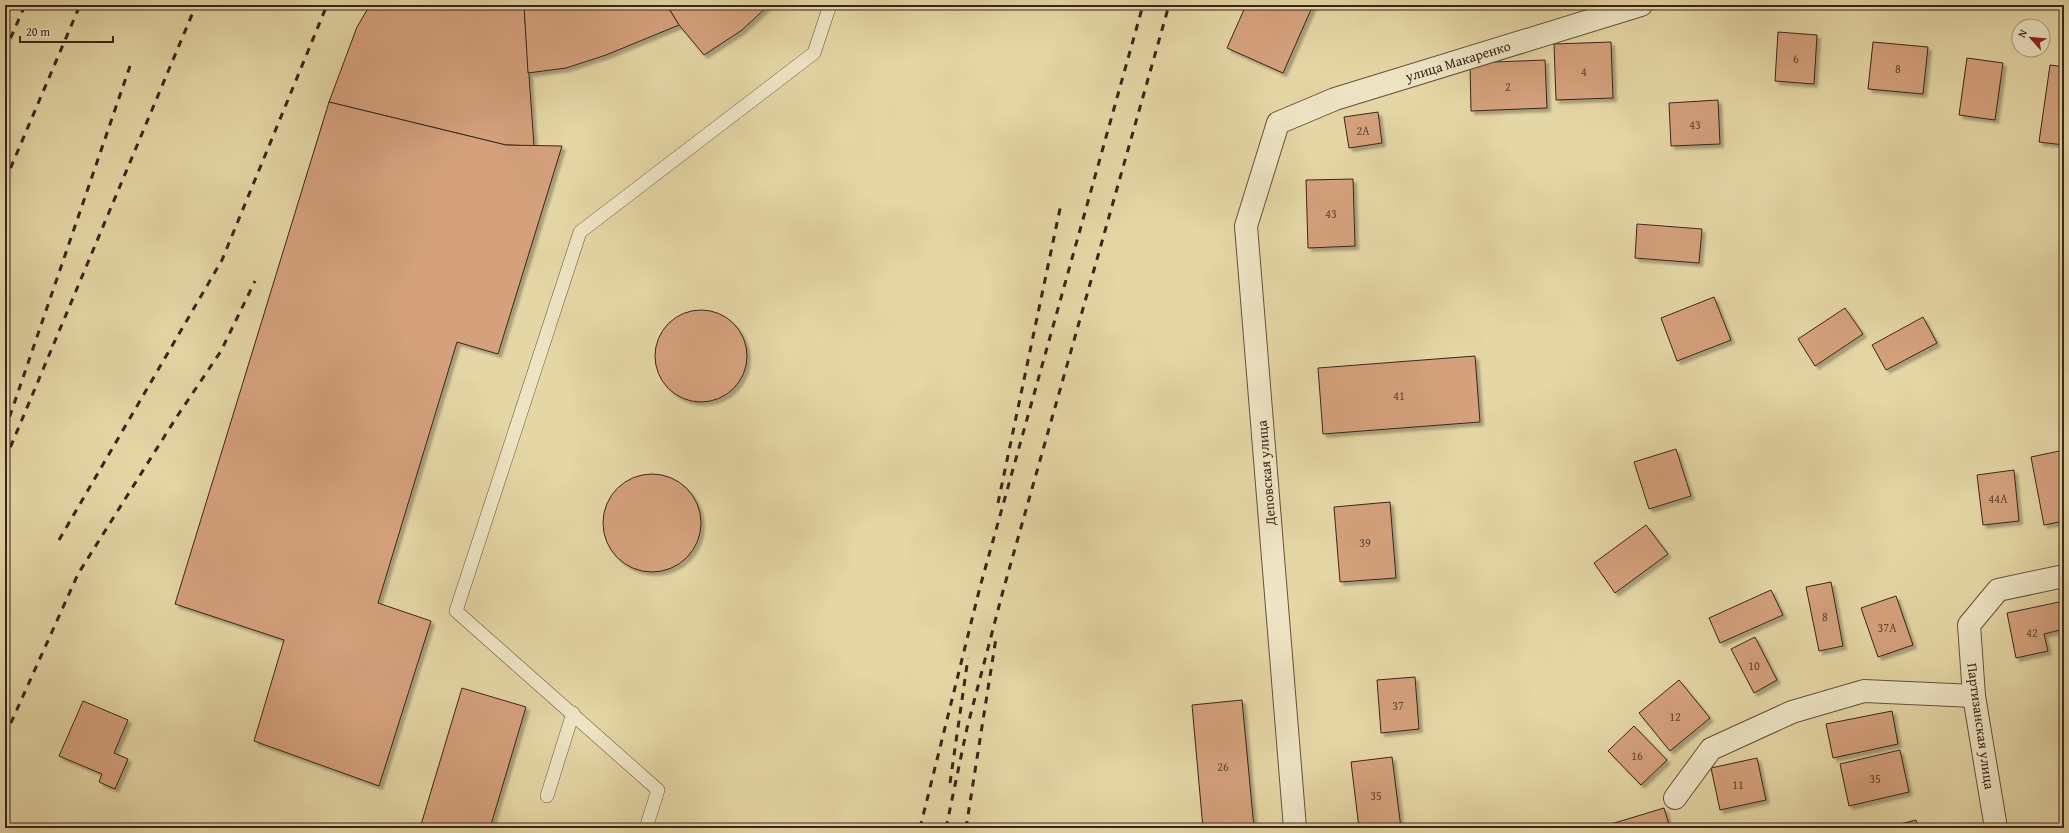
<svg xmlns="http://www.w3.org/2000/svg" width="2069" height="833" font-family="'Gentium Book Plus',serif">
	<defs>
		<filter id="shadow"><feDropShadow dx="3.5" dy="3.5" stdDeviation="1" flood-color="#0004"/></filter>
	</defs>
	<rect width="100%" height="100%" fill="#e5d6a5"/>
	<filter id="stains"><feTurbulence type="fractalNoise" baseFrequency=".005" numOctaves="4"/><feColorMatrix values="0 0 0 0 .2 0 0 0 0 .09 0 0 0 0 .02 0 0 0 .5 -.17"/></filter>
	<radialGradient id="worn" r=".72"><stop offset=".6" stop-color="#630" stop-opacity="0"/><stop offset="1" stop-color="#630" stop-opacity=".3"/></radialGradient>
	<g fill="#d5a17d" stroke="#392517" filter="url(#shadow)">
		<polygon points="370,5 524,5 534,146 506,145 329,102 357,27"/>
		<polygon points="524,5 667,5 679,25 606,55 566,68 528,73"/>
		<polygon points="667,5 769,5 742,30 704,55 679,25"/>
		<polygon points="1246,5 1313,5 1283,73 1227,48"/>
		<polygon points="1778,32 1817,35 1814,84 1775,81"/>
		<polygon points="1611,42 1613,98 1556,100 1554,44"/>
		<polygon points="1873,42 1928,47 1923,94 1868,89"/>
		<polygon points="1967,58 2003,63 1995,120 1959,115"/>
		<polygon points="1545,60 1547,108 1471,111 1470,63"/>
		<polygon points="2050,65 2064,67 2064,145 2039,142"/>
		<polygon points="1718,100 1720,144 1671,146 1669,103"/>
		<polygon points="329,102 506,145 562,146 498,354 457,342 378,603 431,621 379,786 254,741 284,640 175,604"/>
		<polygon points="1378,112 1382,143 1349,148 1344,117"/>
		<polygon points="1353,179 1355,246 1308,248 1306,180"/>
		<polygon points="1637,224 1702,229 1699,263 1635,258"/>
		<polygon points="1714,297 1731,340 1677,361 1661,318"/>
		<polygon points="1845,308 1863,334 1815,366 1798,339"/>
		<circle cx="701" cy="356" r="46"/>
		<polygon points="1923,317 1937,343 1886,370 1872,345"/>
		<polygon points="1475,356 1480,422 1323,434 1318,368"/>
		<polygon points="1676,449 1691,496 1649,509 1634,462"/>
		<polygon points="2064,450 2064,521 2044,525 2031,457"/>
		<polygon points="2014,470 2019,521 1983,525 1977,475"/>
		<circle cx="652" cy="523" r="49"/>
		<polygon points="1390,502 1396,578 1340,582 1334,507"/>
		<polygon points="1646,525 1668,554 1615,593 1594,563"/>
		<polygon points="1831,582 1843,646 1819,651 1806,587"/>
		<polygon points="1771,590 1783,615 1720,643 1709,618"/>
		<polygon points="1896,596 1913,645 1878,657 1861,608"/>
		<polygon points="2064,601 2064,629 2044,634 2048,651 2016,658 2007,613"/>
		<polygon points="1755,637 1777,680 1754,693 1731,649"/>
		<polygon points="1415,677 1419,729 1381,733 1377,680"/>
		<polygon points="1679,680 1710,718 1670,751 1639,713"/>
		<polygon points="462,688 526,707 490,828 420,828"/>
		<polygon points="1242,700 1254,828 1203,828 1192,705"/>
		<polygon points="83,701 128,720 114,753 128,759 115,789 99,782 102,774 59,756"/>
		<polygon points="1892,711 1898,744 1833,758 1826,724"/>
		<polygon points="1634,726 1667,760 1641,785 1608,751"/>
		<polygon points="1900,750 1909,792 1849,806 1840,764"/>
		<polygon points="1392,757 1401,828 1359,828 1351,762"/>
		<polygon points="1757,758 1766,800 1720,810 1711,768"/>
		<polygon points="1664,808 1670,828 1612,828 1611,824"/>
		<polygon points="1916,820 1918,828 1884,828"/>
	</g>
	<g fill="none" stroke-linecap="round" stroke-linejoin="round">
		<g stroke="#64513a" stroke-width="14">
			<g id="lane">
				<polyline points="547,796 573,713"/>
				<polyline points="646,828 658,790 456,611 580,232 814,53 830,5"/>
			</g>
		</g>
		<g stroke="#64513a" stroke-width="24">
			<g id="street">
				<polyline points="1675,798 1711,749 1792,712 1864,691 1974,696"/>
				<polyline points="1295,828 1246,226 1278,123 1335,99 1641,5"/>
				<polyline points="1996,828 1974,696 1969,625 1998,590 2064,576"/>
			</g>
		</g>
		<use href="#lane" stroke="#eee4c4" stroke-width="13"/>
		<use href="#street" stroke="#eee4c4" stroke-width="22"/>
		<g stroke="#392517" stroke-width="3" stroke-dasharray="7 7" stroke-linecap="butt">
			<polyline points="5,51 25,5"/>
			<polyline points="5,181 80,5"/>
			<polyline points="5,430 130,66"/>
			<polyline points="5,460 196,5"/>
			<polyline points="998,503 1061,204"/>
			<polyline points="59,540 222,260 327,5"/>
			<polyline points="5,736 78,574 176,418 221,351 255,281"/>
			<polyline points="950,783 968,658"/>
			<polyline points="920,828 980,587 1143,5"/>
			<polyline points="946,828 967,728 1003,591 1169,5"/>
			<polyline points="966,828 996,638"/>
		</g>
	</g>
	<g text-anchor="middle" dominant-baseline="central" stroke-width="4" stroke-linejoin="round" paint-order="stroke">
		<g font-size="12" fill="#604430">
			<text x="1796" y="58">6</text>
			<text x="1898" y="68">8</text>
			<text x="1584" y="71">4</text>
			<text x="1508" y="86">2</text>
			<text x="1695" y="124">43</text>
			<text x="1363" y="130">2А</text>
			<text x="1331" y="213">43</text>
			<text x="1399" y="395">41</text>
			<text x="1998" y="498">44А</text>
			<text x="1365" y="542">39</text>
			<text x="1825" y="616">8</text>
			<text x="1887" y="627">37А</text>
			<text x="2032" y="632">42</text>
			<text x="1754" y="665">10</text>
			<text x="1398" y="705">37</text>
			<text x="1675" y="716">12</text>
			<text x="1637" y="755">16</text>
			<text x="1223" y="766">26</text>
			<text x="1875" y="778">35</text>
			<text x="1738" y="784">11</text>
			<text x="1376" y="795">35</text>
		</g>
		<g font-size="14" fill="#392517" stroke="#eee4c4">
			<text transform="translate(1458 61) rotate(-17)">улица Макаренко</text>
			<text transform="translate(1266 473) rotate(-95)">Деповская улица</text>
			<text transform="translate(1981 726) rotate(82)">Партизанская улица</text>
		</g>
	</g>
	<rect width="2069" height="833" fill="none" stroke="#e5d6a5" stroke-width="20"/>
	<rect x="6" y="6" width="2057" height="821" fill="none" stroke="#392517" stroke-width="2"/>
	<rect x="10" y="10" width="2049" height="813" fill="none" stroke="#392517"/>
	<g transform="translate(2031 38) rotate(297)"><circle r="19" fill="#eee4c4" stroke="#a6987f"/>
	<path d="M0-3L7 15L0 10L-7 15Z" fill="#8f2418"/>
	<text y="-6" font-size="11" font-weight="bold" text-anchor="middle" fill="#392517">N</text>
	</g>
	<path d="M20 36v6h93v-6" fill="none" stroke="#392517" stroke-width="2"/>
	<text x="26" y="36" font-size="12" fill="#392517" stroke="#eee4c4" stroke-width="3" paint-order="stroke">20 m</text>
	<rect width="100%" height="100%" filter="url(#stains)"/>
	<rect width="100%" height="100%" fill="url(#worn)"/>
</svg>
